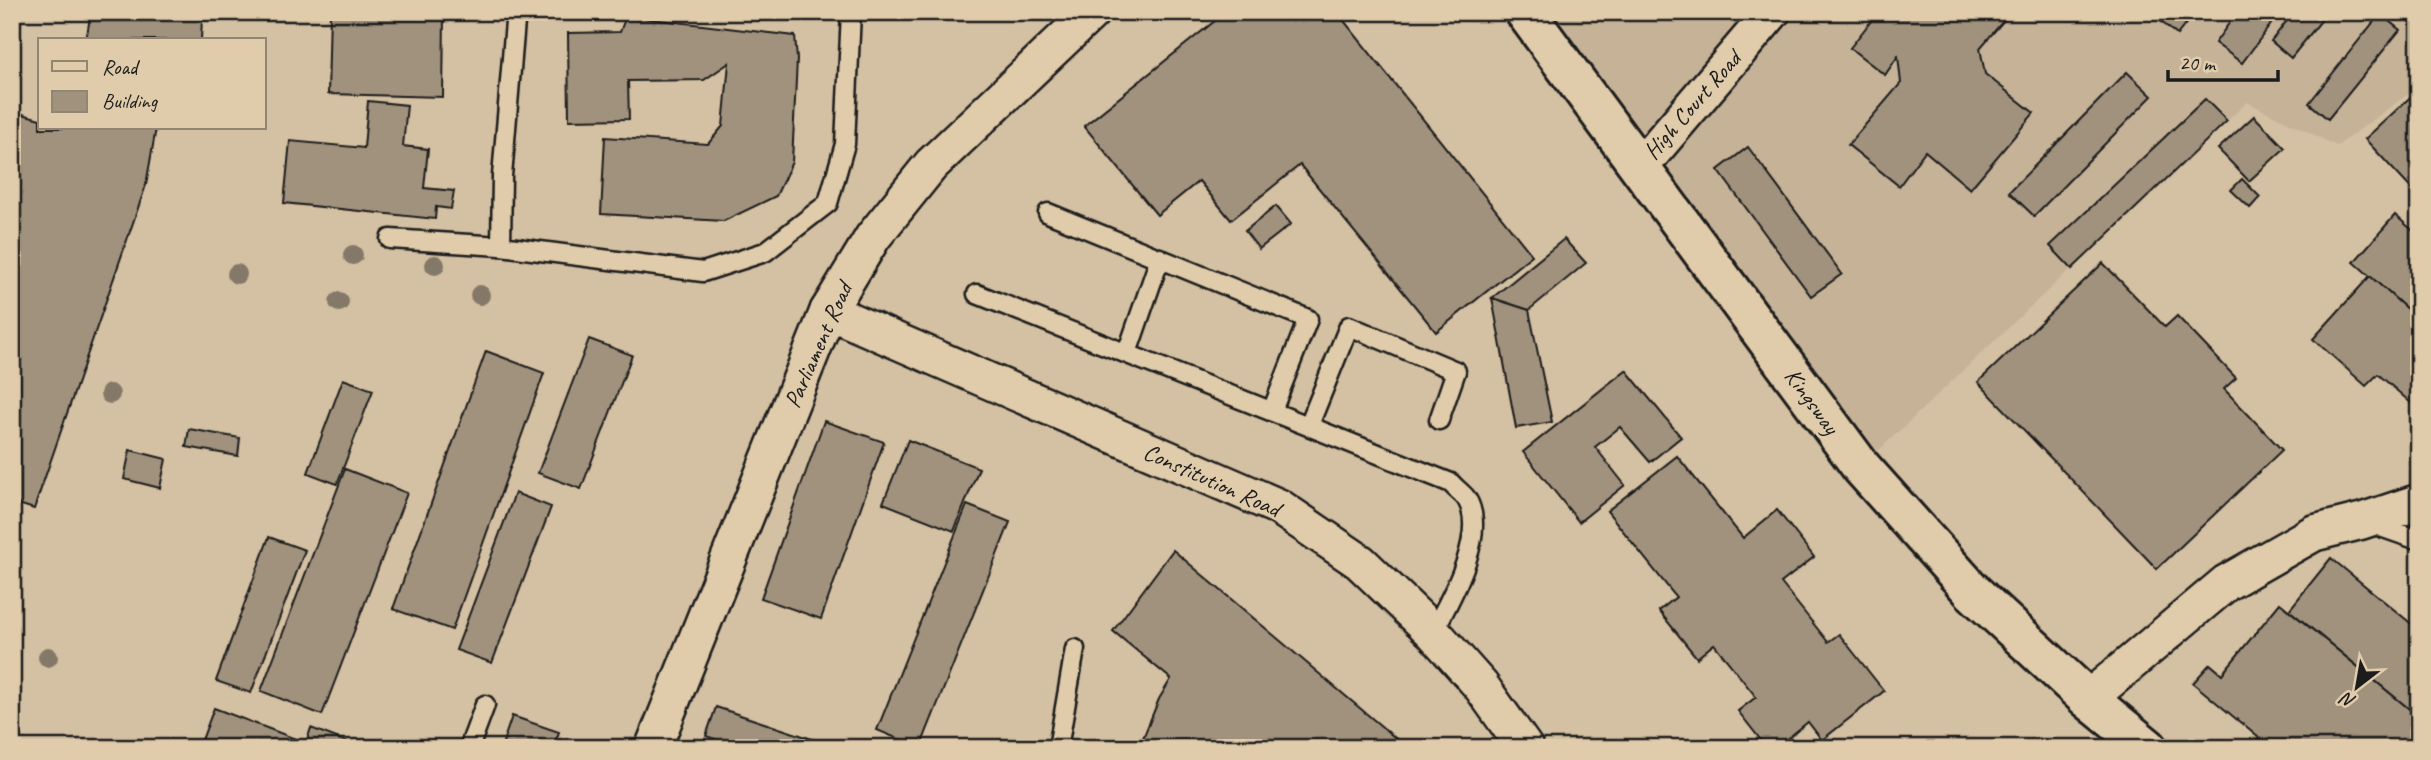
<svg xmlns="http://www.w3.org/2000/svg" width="2431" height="760" font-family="Caveat,sans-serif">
	<rect width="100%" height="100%" fill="#d4c0a2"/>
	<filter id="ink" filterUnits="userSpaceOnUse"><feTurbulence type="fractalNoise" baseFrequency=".0143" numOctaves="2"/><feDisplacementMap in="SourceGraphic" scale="14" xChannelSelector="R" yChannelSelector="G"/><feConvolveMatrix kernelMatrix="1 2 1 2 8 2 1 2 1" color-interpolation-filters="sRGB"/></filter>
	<g filter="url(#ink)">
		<polygon fill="#c5b297" points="1525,12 2419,12 2419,86 2337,146 2247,102 1861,467"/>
		<g fill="#a1927d" stroke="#1c1c1c" stroke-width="2">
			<polygon points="91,12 158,12 202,17 201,40 86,40"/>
			<polygon points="330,12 444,14 443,97 328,94"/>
			<polygon points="1226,12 1337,12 1532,255 1436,332 1300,165 1231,220 1199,181 1157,215 1084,126"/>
			<polygon points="1878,12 2011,12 1980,48 1985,74 2034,113 1970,189 1925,151 1899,186 1848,145 1901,83 1898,56 1885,75 1850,48"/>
			<polygon points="2150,12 2195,12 2177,35"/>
			<polygon points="2237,12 2280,12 2242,63 2215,43"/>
			<polygon points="2294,12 2328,12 2291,58 2271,41"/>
			<polygon points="2380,14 2400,30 2328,119 2309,103"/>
			<polygon points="626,16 795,36 797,59 792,162 776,196 724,221 601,214 605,137 708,144 723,126 729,63 704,80 628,81 629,119 569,120 568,33 620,32"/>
			<polygon points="2127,72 2152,96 2034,216 2009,192"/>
			<polygon points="2419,89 2419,195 2418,196 2365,139"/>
			<polygon points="2205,99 2227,121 2072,269 2050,246"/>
			<polygon points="368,101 407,105 403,146 428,149 424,188 454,191 451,209 436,207 435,219 284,203 290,141 364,148"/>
			<polygon points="12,111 40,119 40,128 156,128 146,185 34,509 12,502"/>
			<polygon points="2254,116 2285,148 2249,181 2218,149"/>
			<polygon points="1748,147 1842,274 1811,296 1718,170"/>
			<polygon points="2242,179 2260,197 2250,208 2231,190"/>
			<polygon points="1276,206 1291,224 1259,249 1245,231"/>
			<polygon points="2395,215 2419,236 2419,320 2354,262"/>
			<polygon points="1564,239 1586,263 1529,310 1492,298"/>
			<polygon points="2103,263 2165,327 2177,316 2236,378 2224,389 2282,450 2157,569 1978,382"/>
			<polygon points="2370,276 2419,320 2419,410 2378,374 2366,386 2313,339"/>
			<polygon points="1492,298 1529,310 1552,422 1516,428"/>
			<polygon points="589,339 632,355 581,489 538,473"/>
			<polygon points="486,351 544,373 452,630 393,609"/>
			<polygon points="1626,370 1681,437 1650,462 1620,427 1595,447 1625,485 1579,522 1523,452"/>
			<polygon points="343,379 373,390 337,484 308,473"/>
			<polygon points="824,421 884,442 821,619 761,598"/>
			<polygon points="189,429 240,438 238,456 186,447"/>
			<polygon points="908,440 979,468 954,531 883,503"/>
			<polygon points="130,450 166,459 160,488 124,479"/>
			<polygon points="1677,456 1743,538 1777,510 1814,557 1781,583 1828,642 1839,634 1884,691 1822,740 1808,722 1776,748 1767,748 1738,711 1756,697 1714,644 1697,658 1659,611 1676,597 1607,511"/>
			<polygon points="345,469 407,493 322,715 261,691"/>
			<polygon points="515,493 551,507 492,663 456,650"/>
			<polygon points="967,505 1010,522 920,748 877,730"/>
			<polygon points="269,537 305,550 251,693 216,681"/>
			<polygon points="1173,550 1407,748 1139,748 1159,699 1171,679 1113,631"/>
			<polygon points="2331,558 2419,630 2419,717 2289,610"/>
			<polygon points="2280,603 2419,717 2419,732 2406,748 2271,748 2193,683 2210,664 2222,674"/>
			<polygon points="716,707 839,748 741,748 706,736"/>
			<polygon points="214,708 306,743 311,728 355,745 354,748 221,748 202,740"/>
			<polygon points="512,716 559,732 553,748 501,748"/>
		</g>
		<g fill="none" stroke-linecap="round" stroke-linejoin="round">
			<g stroke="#1c1c1c" stroke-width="23">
				<g id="lane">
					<polyline points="515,22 502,176 501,246 703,272 765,252 828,203 845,144 851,12"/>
					<polyline points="1048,213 1308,319 1272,411"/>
					<polyline points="390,239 501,246"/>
					<path d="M977,294L1451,483C1455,488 1462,493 1466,498C1489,533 1450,600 1433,632"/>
					<polyline points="1127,353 1160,258"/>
					<polyline points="1309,425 1349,326 1456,371 1439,420"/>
					<polyline points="2369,523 2412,538 2419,537"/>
					<polyline points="469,748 485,705"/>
					<polyline points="1058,748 1075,649"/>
				</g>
			</g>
			<g stroke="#1c1c1c" stroke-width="40">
				<g id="street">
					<polyline points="1640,167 1772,12"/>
					<polyline points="828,311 1279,507 1360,562 1433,632 1481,686 1525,748"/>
					<polyline points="2088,699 2226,583 2314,533 2362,521 2419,502"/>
					<polyline points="653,748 828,311 873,237 931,165 1092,12"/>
				</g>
			</g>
			<g stroke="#1c1c1c" stroke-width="44">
				<polyline id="primary" points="1525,12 1861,467 1973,592 2088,699 2148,748"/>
			</g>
			<use href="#lane" stroke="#e0cbaa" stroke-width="18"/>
			<use href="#street" stroke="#e0cbaa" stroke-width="35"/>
			<use href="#primary" stroke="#e0cbaa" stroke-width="38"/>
		</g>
		<g fill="#847868">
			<circle cx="353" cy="255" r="10"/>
			<circle cx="435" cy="265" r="10"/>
			<circle cx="237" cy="274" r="10"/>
			<circle cx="480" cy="295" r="10"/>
			<circle cx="339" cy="302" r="10"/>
			<circle cx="110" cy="394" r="10"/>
			<circle cx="48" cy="657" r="10"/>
		</g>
	</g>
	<g text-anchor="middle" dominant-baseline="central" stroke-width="5" stroke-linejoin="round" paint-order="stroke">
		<g font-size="24" fill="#1c1c1c" stroke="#e0cbaa">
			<text transform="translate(1692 105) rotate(-49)">High Court Road</text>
			<text transform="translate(818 345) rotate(-66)">Parliament Road</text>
			<text transform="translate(1812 401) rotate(54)">Kingsway</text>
			<text transform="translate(1212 480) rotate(24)">Constitution Road</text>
		</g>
	</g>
	<rect width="2431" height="760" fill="none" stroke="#e0cbaa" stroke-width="42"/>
	<rect x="21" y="21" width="2389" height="718" fill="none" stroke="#1c1c1c" stroke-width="2.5" filter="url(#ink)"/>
	<rect x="38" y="38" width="228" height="91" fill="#e0cbaa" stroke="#928571" stroke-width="2"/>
	<rect x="52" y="61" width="35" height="10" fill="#e0cbaa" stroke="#928571" stroke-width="2"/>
	<text x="102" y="74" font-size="21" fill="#1c1c1c">Road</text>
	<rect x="52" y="91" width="35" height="21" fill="#a1927d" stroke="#928571" stroke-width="2"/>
	<text x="102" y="108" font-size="21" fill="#1c1c1c">Building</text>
	<g transform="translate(2357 687) rotate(211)" stroke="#e0cbaa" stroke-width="5" paint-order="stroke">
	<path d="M0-5L12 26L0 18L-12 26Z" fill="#1c1c1c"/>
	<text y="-10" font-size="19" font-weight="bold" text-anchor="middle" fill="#1c1c1c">N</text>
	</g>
	<path d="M2168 70v10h110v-10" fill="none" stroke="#1c1c1c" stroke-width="3.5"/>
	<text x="2179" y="70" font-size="21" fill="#1c1c1c" stroke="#e0cbaa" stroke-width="5" paint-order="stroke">20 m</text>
</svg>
